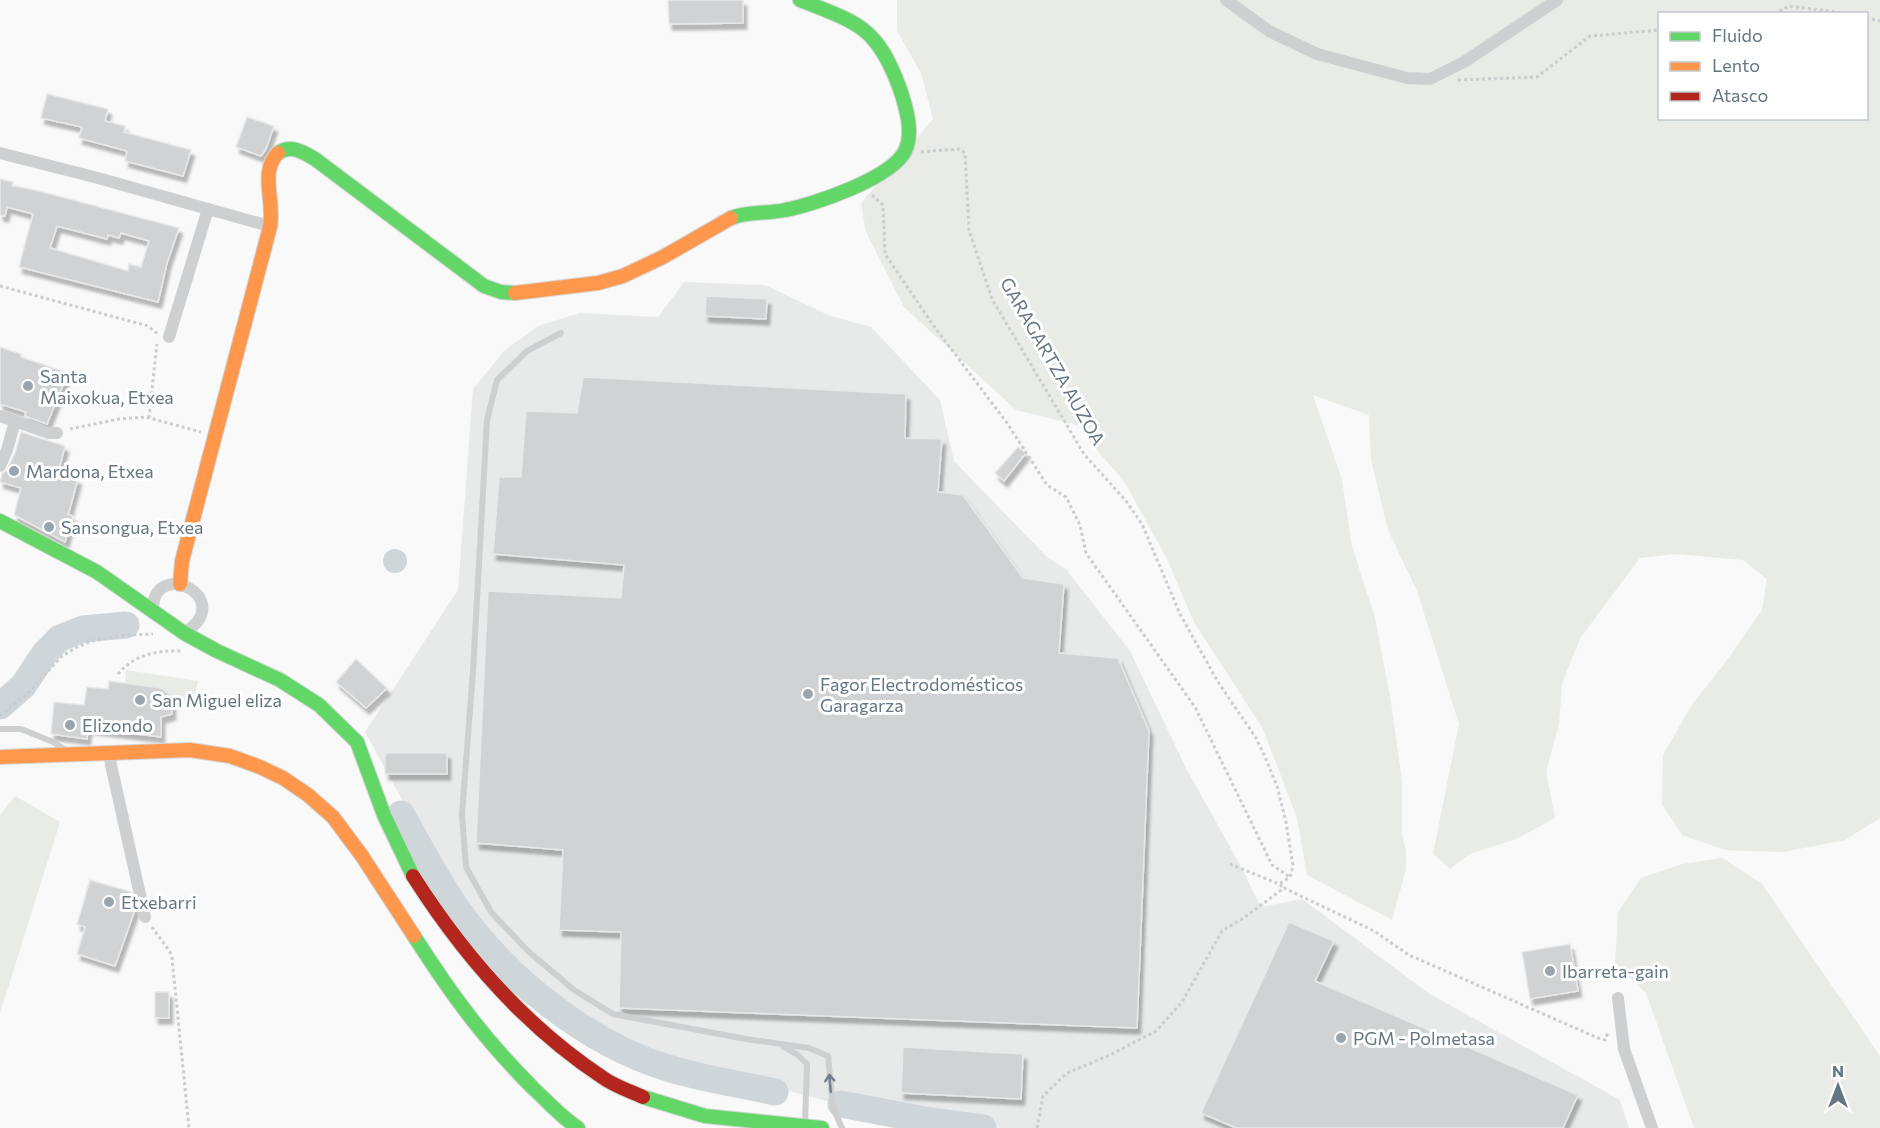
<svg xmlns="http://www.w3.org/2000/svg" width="1880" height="1128" font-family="Commissioner,sans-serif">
	<defs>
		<filter id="shadow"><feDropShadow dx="3.5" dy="6" stdDeviation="1.5" flood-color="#0004"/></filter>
	</defs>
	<rect width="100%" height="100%" fill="#f9f9f9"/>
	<polygon fill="#e8e9e9" points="684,282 765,285 828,315 871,327 940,400 954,461 1047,557 1066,569 1130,651 1187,770 1239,863 1261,907 1302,899 1430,994 1620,1100 1629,1128 929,1128 722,1073 587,1025 489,936 428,847 365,732 458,590 473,389 504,351 538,326 580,313 658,317"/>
	<g fill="#e8ebe6" fill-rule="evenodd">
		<path d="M897,0H1880V818L1845,840L1783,852L1725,850L1682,835L1662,804L1663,755L1693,703L1722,667L1762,610L1767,579L1743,560L1675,554L1640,558L1581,637L1562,683L1559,724L1546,772L1555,818L1516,839L1470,854L1450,869L1433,854L1459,724L1417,591L1388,530L1371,460L1369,415L1313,395L1342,480L1352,546L1375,618L1391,702L1402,781V834L1406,851V869L1392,920L1307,875L1297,818L1263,729L1194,622L1166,557L1124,481L1089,441L1081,426L1016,410L904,307L866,232L861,203L933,119L921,73L897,31ZM1660,14H1866V118H1660Z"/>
		<polygon points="126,670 198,681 192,705 172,703 172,696 161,688 125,683"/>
		<polygon points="15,796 60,822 0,1013 0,815"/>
		<polygon points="1722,858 1762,884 1880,1056 1880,1128 1694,1128 1646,993 1615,964 1618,912 1641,878 1682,864"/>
	</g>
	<circle fill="#ced6d9" cx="395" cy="561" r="12"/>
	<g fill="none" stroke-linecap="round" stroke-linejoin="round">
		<g stroke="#ced6d9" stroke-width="27">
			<polyline points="0,706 23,686 45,653 60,638 83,629 126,625"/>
			<path d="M401,814C419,845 436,879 457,909C505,977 587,1044 668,1068C703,1079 739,1084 775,1092"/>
			<polyline points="841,1104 930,1121 983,1128"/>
		</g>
	</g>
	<g fill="#d0d2d3" stroke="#e8e8e8" stroke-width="1.5" fill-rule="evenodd" filter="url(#shadow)">
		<polygon points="668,0 743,0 743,23 669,24"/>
		<polygon points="47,94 108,109 105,121 125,126 124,132 191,150 183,176 125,161 127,151 79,138 82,127 41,118"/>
		<polygon points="247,117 274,126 266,149 261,156 236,147"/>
		<path d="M0,179L13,182L12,186L35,190L179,228L167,263L158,302L19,267L33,214L7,207L5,216L0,215ZM57,226L107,239L108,235L119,238L121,233L149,241L141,267L129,264L128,271L50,248Z"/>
		<polygon points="706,296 767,299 766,319 705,316"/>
		<polygon points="0,347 21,354 21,357 68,373 47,424 25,416 26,412 0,404"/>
		<polygon points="583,377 906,394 905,438 942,439 938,492 963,495 1023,578 1064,584 1059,653 1118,658 1149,731 1137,1028 619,1008 621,932 559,930 563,850 476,843 488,591 621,598 624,565 493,554 499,477 521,477 526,411 577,413"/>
		<polygon points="21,432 65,446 58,473 78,479 68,515 73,516 65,542 14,515 21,488 0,482 2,474 7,470 15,453"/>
		<polygon points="1018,447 1026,453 1004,481 995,473"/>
		<polygon points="356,659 387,688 366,708 336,682"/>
		<polygon points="109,681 161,688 172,696 172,714 161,717 161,737 88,728 87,739 51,734 54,702 84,705 87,687 108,689"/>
		<rect x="385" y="753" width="62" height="21"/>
		<polygon points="90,880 131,892 135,910 115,966 77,954 85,927 77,924"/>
		<polygon points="1289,922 1334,941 1315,981 1578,1095 1563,1128 1236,1128 1201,1113"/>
		<polygon points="1570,944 1578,991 1530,999 1522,952"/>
		<rect x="155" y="992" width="14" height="26"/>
		<polygon points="903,1047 1023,1054 1021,1099 901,1093"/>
	</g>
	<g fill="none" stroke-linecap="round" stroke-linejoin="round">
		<g stroke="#d5d6d7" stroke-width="16">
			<g id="fast">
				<path d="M278,153C291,144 303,152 315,159L484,286L501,292L515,293"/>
				<path d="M731,218C748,211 767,214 785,210C813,205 892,178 905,151C914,133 906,107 900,89C877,26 858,23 800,0"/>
				<polyline points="0,521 97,572 184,633 217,651 280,680 319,705 357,742 384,815 413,876"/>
				<path d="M414,936C451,994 484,1039 533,1088C548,1102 561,1117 578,1128"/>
				<polyline points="643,1097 705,1116 822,1128"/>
			</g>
		</g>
		<g stroke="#d5d6d7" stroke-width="16">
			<g id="slow">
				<polyline points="515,293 598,283 623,276 663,257 731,218"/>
				<path d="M180,584L182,561L270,227C275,201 259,172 278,153"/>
				<polyline points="0,757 190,750 230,756 260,767 283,778 308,795 333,817 362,856 414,936"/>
			</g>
		</g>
		<g stroke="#d5d6d7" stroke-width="16">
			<path id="jam" d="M413,876C462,953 525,1026 602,1077C614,1086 630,1091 643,1097"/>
		</g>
		<g stroke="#cbcccd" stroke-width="3" stroke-dasharray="3 3" stroke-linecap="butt">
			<polyline points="1774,14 1789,6 1851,14"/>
			<polyline points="1866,18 1880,21"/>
			<polyline points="1458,80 1537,77 1590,36 1660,30"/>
			<polyline points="921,152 959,149 965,153 969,230 992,299 1084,454 1126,501 1142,524 1180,614 1218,682 1256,738 1266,759 1277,786 1286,822 1293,866 1290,877 1279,884"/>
			<polyline points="872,195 883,205 885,254 933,325 1007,423 1047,485 1066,497 1080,525 1086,553 1195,707 1272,865 1290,877"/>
			<polyline points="0,286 148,326 158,334"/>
			<polyline points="149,418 157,344"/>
			<polyline points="70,429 119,419 146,417 201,432"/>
			<path d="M118,674C135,654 158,650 183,651"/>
			<polyline points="0,716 28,693 61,657 77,647 92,641 125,635 153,634"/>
			<polyline points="1230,864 1279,884 1284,888"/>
			<polyline points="152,927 170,952 172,958 189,1128"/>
			<polyline points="1037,1128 1043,1096 1067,1073 1110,1055 1156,1031 1182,1002 1222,931 1245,917 1284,888 1374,931 1409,955 1598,1038 1605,1040 1608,1032"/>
		</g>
		<g stroke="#cecfd0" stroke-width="6">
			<polyline points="561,333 527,351 497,380 487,420 473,671 462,814 466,867 491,912 528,951 574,990 613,1014 746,1039 809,1048 828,1056 833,1108 842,1128"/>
			<polyline points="0,729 21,729 53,742 66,750"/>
			<polyline points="784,1047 798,1055 807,1064 805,1124"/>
		</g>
		<g stroke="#cecfd0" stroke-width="12">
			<polyline points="1226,0 1269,31 1317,54 1407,78 1430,79 1464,62 1557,0"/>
			<polyline points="0,153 98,178 208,209"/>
			<polyline points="169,337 208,209 269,226"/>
			<polyline points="0,416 15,421 7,450 0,466"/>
			<polyline points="15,421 49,433 57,433"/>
			<path d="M153,613C150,554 240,598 184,633"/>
			<polyline points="110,752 111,765 145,917"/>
			<polyline points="1618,998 1624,1049 1652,1128"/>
		</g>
		<use href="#fast" stroke="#63d668" stroke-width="14"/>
		<use href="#slow" stroke="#ff974d" stroke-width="14"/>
		<use href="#jam" stroke="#b3261e" stroke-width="14"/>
	</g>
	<defs><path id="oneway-shaft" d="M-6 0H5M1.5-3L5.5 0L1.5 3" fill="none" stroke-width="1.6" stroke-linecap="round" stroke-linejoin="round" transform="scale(1.5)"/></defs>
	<use stroke="#707f8b" href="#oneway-shaft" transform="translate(830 1083) rotate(-95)"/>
	<g fill="#99a4ac" stroke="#fff" stroke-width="2">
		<circle cx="28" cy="386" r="6"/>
		<circle cx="14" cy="471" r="6"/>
		<circle cx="49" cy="527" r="6"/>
		<circle cx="808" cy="694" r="6"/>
		<circle cx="140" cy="700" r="6"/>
		<circle cx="70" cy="725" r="6"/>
		<circle cx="109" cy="902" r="6"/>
		<circle cx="1550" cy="971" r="6"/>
		<circle cx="1341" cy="1038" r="6"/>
	</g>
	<g text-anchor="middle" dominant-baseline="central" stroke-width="6" stroke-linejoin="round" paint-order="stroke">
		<g font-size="18" fill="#657683" stroke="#fff">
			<text transform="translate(1053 361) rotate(60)">GARAGARTZA AUZOA</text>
		</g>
		<g font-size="18" fill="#657683" stroke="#fff" text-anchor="start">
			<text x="40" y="376">Santa<tspan x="40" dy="21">Maixokua, Etxea</tspan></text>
			<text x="26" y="471">Mardona, Etxea</text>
			<text x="61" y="527">Sansongua, Etxea</text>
			<text x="820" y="684">Fagor Electrodomésticos<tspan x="820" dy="21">Garagarza</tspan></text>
			<text x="152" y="700">San Miguel eliza</text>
			<text x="82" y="725">Elizondo</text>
			<text x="121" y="902">Etxebarri</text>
			<text x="1562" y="971">Ibarreta-gain</text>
			<text x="1353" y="1038">PGM - Polmetasa</text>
		</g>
	</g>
	<rect x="1658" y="12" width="210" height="108" fill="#ffffff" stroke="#c1c8cd" stroke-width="1.5"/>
	<rect x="1670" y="32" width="30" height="9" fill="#63d668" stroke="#c1c8cd" stroke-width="1.5"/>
	<text x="1712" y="42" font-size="18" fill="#657683">Fluido</text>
	<rect x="1670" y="62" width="30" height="9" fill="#ff974d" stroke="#c1c8cd" stroke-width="1.5"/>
	<text x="1712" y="72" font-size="18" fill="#657683">Lento</text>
	<rect x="1670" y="92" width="30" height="9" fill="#b3261e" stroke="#c1c8cd" stroke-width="1.5"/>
	<text x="1712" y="102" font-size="18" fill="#657683">Atasco</text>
	<g transform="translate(1838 1086)" stroke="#ffffff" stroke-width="4.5" paint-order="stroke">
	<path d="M0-4.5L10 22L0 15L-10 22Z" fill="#657683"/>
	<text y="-9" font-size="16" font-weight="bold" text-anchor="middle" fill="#657683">N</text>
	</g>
</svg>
